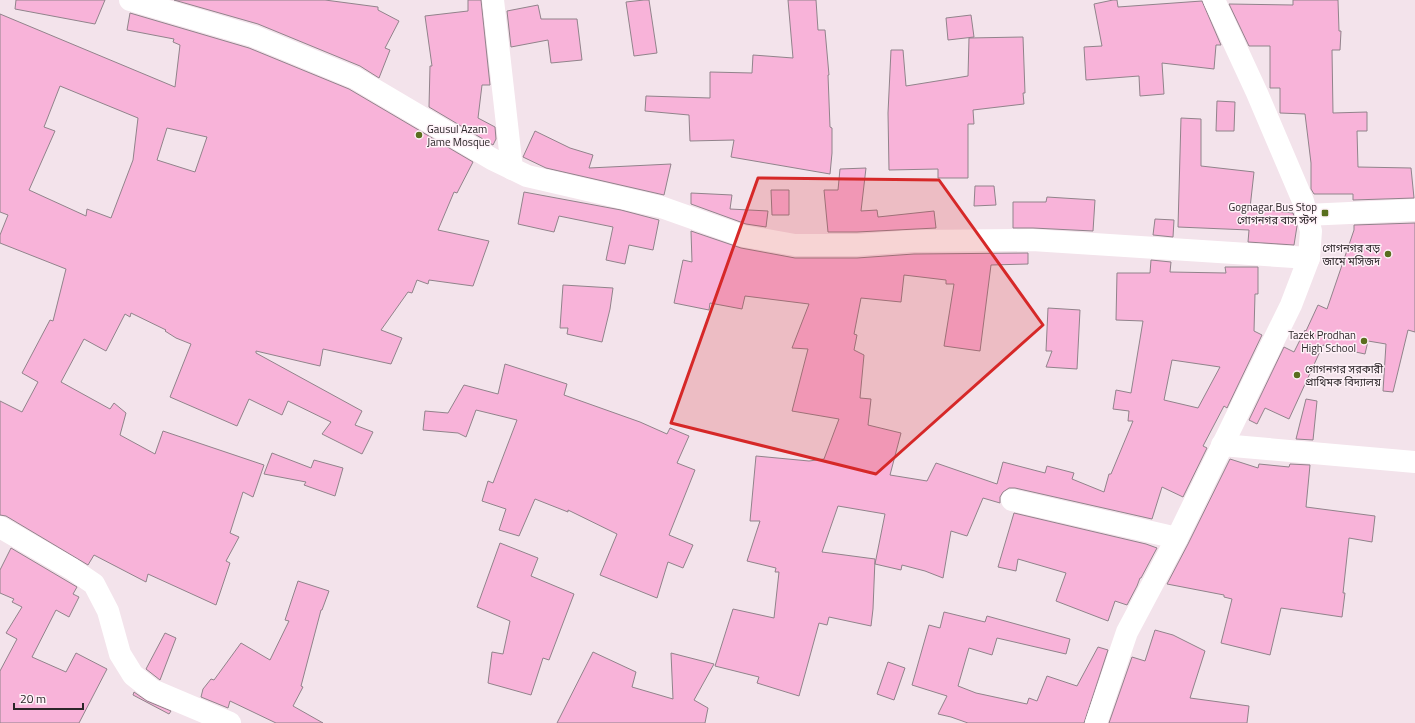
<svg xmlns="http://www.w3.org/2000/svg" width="1415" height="723" font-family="'Titillium Web','Noto Sans Bengali',sans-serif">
	<rect width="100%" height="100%" fill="#f3e3eb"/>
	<g fill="#f8b3d9" stroke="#91838b" fill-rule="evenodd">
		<polygon points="16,0 105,0 95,24 15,9"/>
		<polygon points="174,0 325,0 378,7 378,10 399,21 385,48 390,50 379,78 360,66 258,24"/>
		<polygon points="468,0 481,0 490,85 482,85 478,118 495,127 496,139 493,145 429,107 430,66 432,66 425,16 468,11"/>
		<polygon points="644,0 649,0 657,53 634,56 626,2"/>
		<polygon points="788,0 816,0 818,30 825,30 829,75 828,75 830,127 832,128 832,153 830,174 731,157 734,140 690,141 689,115 645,111 646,96 710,98 710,72 752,73 753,55 793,58"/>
		<polygon points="1113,0 1117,0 1118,7 1202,1 1221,45 1216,45 1214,69 1162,63 1164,94 1140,96 1139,76 1086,80 1084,47 1102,46 1094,4"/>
		<polygon points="1293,0 1338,0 1339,31 1341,31 1340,50 1332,50 1333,113 1367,112 1367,131 1357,131 1358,167 1411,168 1414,198 1353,200 1353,194 1314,194 1311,189 1311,163 1305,114 1280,113 1280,88 1270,88 1270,46 1249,46 1229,4 1293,5"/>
		<polygon points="538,5 541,19 577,19 582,60 551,63 548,40 511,47 507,11"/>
		<path d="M130,13L249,48L349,89L473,162L457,193L454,192L438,230L489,241L473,286L429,280L428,284L417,280L412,293L408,292L381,330L402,338L391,364L323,349L320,366L256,351V353L362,411L355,425L373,432L362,454L322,434L331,422L288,401L282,415L249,399L237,426L170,397L191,344L176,338L165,331L166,330L131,313L130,317L125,314L106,351L84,339L61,382L110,409L114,403L126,413L120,435L155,454L163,431L264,465L253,497L243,492L230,533L239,537L226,561L230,563L216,605L148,574L146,582L94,555L88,565L6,516L0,515V401L22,412L38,382L22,373L50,320L53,321L66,269L0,243V235L8,215L0,212V14L175,87L180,45L173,42L174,39L127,30ZM60,86L138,118L133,160L111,218L87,209L86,216L29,190L55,131L44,127ZM167,128L207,137L195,172L157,160Z"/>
		<polygon points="971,15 974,37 948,40 946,18"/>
		<polygon points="1023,37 1025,93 1023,93 1024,104 973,110 974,124 968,124 968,178 938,178 938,169 889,170 888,113 891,50 903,50 906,86 968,76 969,38"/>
		<polygon points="1217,101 1235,102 1234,131 1216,131"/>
		<polygon points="1181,118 1201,119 1201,166 1254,172 1250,208 1293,213 1297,226 1294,245 1248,242 1249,230 1178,227"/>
		<polygon points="535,131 570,148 593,155 589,168 671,164 664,195 546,168 523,157"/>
		<polygon points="866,168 861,211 877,210 878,217 934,211 936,228 857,232 828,232 824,190 838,190 840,169"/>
		<polygon points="975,186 994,186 996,205 974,206"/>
		<polygon points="771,190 789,190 789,215 772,215"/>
		<polygon points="524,192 621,210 659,220 653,250 629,245 625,264 606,260 613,227 559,216 554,232 518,224"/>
		<polygon points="691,193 732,195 730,209 768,211 766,227 746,224 691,204"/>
		<polygon points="1047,197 1095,200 1093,231 1033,228 1013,228 1013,202 1046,202"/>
		<polygon points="1155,219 1174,220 1173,237 1153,235"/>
		<polygon points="1415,223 1415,332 1408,330 1393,392 1383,391 1386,344 1368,341 1365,354 1323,345 1289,419 1265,408 1257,424 1249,420 1284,347 1294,352 1305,330 1306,331 1318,305 1327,309 1354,230 1354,225"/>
		<path d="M691,231L741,248L795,258H857L914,254L1028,253V264L991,265L980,351L944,346L954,284H946V280L904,275L901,302L861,298L854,334L857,335L854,350L864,355L860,398L871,399L868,425L901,433L890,475L927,481L936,463L997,484L1003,462L1045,473L1047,466L1074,473L1072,479L1104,492L1109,474H1111L1133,421H1128L1129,411L1113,409L1116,390L1131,393L1143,321L1116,320L1117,273H1150L1151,260L1171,262L1170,272L1226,273L1225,267H1258V294H1255L1254,331L1262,335L1227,408L1224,406L1203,446L1207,448L1183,497L1162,487L1152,519L1015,488H1009L1003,492L1000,497V503L983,498L967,536L951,531L943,578L925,571L902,565L901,570L875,564L885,514L838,506L822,552L875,559L873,609L871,626L829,617L827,625L819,623L799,696L757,683L759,677L715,666L733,609L774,618L779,572H775L776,568L747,561L760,521H750L756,456L809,461L824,459L839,419L792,411L808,349L792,348L809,304L745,296L742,309L710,303L709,310L674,303L683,260L692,262ZM1172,360L1220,367L1198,408L1164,400Z"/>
		<polygon points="563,285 613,288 610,309 602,342 567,334 568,328 560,328"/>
		<polygon points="1048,308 1080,310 1077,369 1046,367 1052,351 1046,351"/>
		<polygon points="505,364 567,384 564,395 640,422 667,434 670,428 689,436 677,463 695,470 669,535 693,545 683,568 668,562 657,598 600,575 617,534 568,510 568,512 535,499 519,536 499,530 506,509 482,501 488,481 493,483 517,420 476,410 466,437 458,433 423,430 425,411 448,413 464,385 498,394"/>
		<polygon points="1306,399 1317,401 1313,440 1296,439"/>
		<polygon points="272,453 311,468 314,460 343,468 335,496 304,485 306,482 264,474"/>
		<polygon points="1230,459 1258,468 1259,464 1289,467 1290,464 1310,465 1306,507 1375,516 1372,542 1349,538 1343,593 1345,593 1342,617 1281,608 1270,655 1221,643 1232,599 1224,597 1224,595 1167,584 1188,544"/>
		<polygon points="1014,513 1146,544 1157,548 1141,578 1140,578 1137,586 1127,605 1115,601 1108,621 1056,601 1066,573 1018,559 1016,571 998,567"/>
		<polygon points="500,543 538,558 531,576 574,594 549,660 543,658 531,695 488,683 492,652 503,654 510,621 477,607"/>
		<polygon points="11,548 77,587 73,594 79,597 69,617 56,610 32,657 66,672 76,653 107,669 79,723 0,723 0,671 17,639 6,633 22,607 12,602 14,599 0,593 0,570"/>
		<polygon points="298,581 329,591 322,610 321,610 301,686 303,687 293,706 323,723 276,723 230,701 228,708 201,697 203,689 211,679 214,680 241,643 270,660 289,621 285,620"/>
		<polygon points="944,612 985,622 987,616 1070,639 1066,654 997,638 992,655 969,648 958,686 976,693 1027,704 1029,698 1037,701 1047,676 1077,686 1098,647 1108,650 1084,723 968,723 951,717 938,714 947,696 912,685 929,625 940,628"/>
		<polygon points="1155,630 1173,635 1205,651 1190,698 1249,706 1247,723 1109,723 1132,657 1145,661"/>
		<polygon points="165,633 176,638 160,680 146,669"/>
		<polygon points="593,652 636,672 632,687 673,699 671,653 714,664 694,700 708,708 705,723 557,723"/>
		<polygon points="888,662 905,668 894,700 877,694"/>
		<polygon points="134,692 147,701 171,711 169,714 133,695"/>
	</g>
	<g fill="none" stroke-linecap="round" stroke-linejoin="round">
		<g stroke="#fff" stroke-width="22">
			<polyline points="130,0 253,36 355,78 492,159 527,176 661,207 743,236 795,245 857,245 914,241 1032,240 1309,258"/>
			<polyline points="493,0 512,169"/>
			<polyline points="1306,215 1415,210"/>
			<polyline points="1222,445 1415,462"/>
			<polyline points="1012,500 1177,538"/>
			<polyline points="0,527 72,569 94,584 108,611 120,654 133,675 152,690 230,723"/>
		</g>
		<polyline stroke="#fff" stroke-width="22" points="1096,723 1127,632 1177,538 1291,305 1309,258 1311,231 1303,201 1257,93 1214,0"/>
	</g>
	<path fill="#d62828" fill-opacity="0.2" stroke="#d62828" stroke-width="3" stroke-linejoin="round" d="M758,178L939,180L1043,325L876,474L671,423Z"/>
	<g fill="#596e1e" stroke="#fef2f8" stroke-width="1.5">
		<circle cx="419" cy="135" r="4"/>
		<rect x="1321" y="209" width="8" height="8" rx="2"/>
		<circle cx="1388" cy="254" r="4"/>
		<circle cx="1364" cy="341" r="4"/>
		<circle cx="1297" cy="375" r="4"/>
	</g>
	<g text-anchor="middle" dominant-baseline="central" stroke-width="3" stroke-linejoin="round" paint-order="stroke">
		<g font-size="11" fill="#2c2629" stroke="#fef2f8" text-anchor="end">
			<text x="427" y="129" text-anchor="start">Gausul Azam<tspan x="427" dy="13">Jame Mosque</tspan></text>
			<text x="1317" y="207">Gognagar Bus Stop<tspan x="1317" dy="13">গোগনগর বাস স্টপ</tspan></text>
			<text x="1380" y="248">গোগনগর বড়<tspan x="1380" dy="13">জামে মসিজদ</tspan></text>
			<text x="1356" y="335">Tazek Prodhan<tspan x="1356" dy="13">High School</tspan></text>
			<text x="1305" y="369" text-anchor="start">গোগনগর সরকারী<tspan x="1305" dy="13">প্রাথিমক বিদ্যালয়</tspan></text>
		</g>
	</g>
	<path d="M14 703v6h69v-6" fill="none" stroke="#2c2629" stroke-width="2"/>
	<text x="20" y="703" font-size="12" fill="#2c2629" stroke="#fef2f8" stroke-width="3" paint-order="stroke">20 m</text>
</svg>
